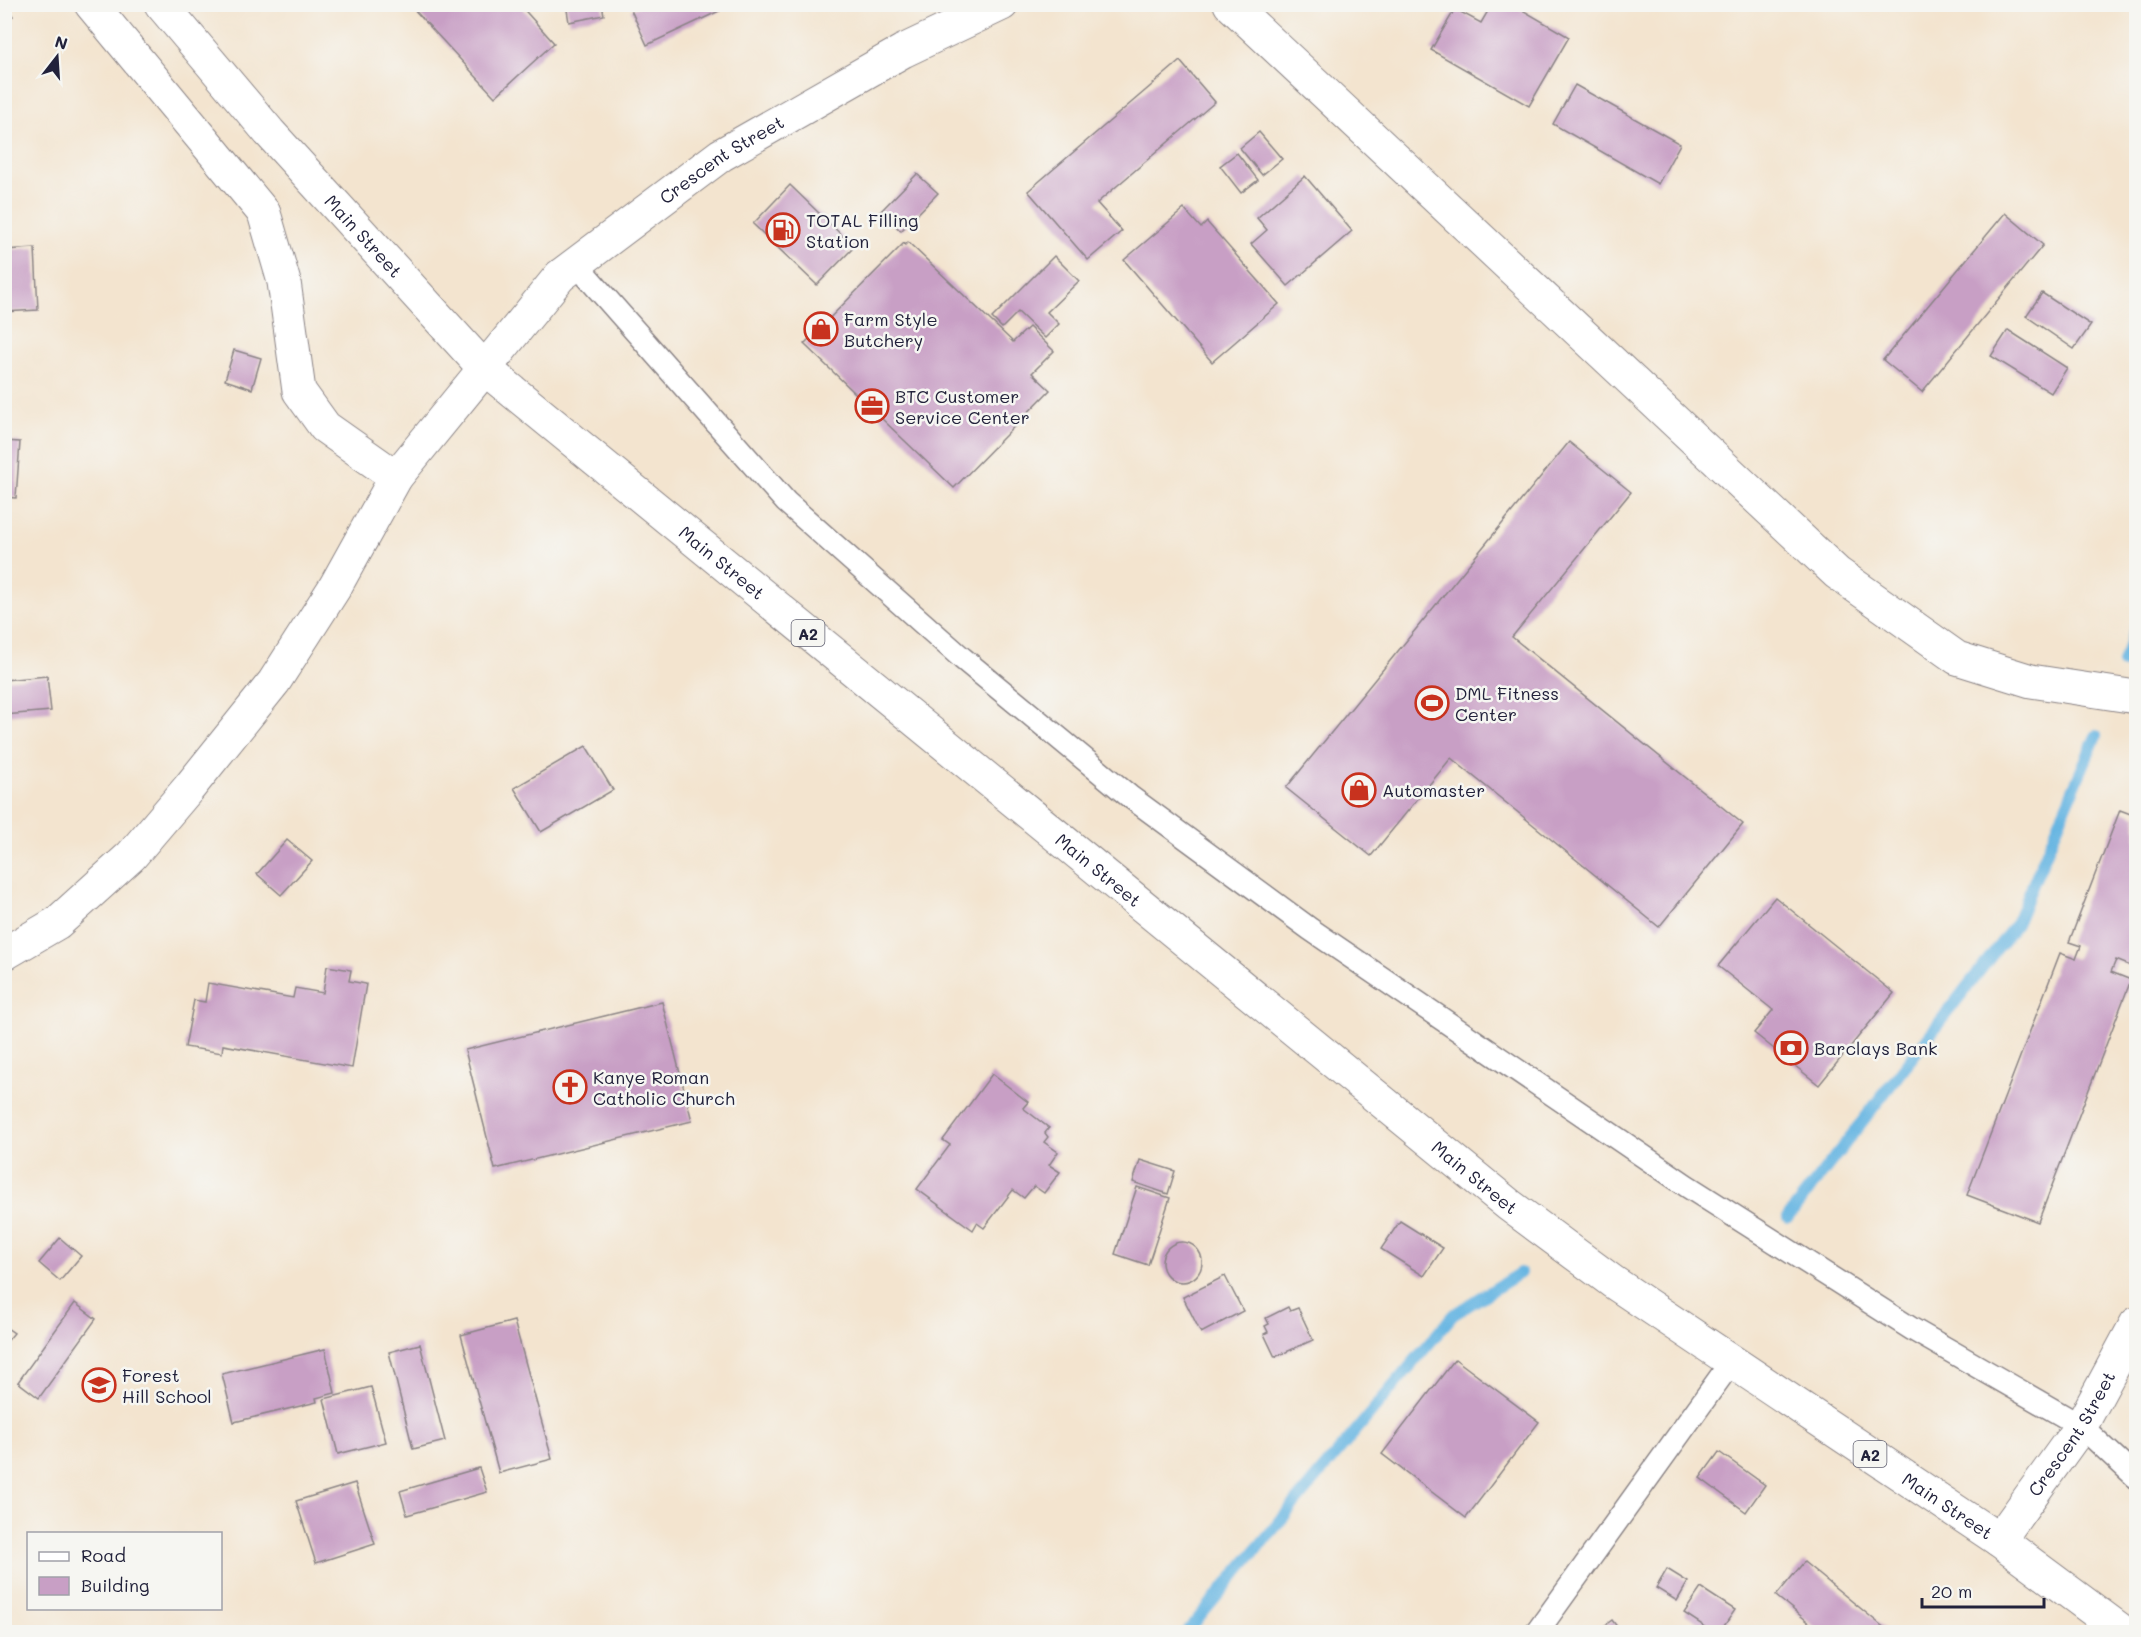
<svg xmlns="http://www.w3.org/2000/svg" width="2141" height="1637" font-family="Mali,sans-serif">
	<rect width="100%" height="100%" fill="#f6f6f2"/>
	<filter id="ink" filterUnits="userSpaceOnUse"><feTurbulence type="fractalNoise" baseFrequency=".0167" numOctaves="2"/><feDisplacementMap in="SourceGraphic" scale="12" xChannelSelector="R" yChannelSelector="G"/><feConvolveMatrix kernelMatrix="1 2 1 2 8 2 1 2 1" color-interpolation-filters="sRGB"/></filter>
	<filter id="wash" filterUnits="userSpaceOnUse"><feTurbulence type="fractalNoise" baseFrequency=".008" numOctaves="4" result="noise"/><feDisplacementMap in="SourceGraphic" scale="24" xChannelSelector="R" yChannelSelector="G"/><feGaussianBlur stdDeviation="1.35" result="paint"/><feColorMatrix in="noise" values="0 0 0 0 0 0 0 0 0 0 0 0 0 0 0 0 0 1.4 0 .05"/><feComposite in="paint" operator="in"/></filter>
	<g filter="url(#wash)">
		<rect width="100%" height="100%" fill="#f3e4cf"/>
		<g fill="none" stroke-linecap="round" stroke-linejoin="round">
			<g stroke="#68b6e2" stroke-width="12">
				<polyline points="2123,663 2136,627"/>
				<polyline points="1788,1217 2016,924 2096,736"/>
				<polyline points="1187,1632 1453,1315 1520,1273"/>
			</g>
		</g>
		<g id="blocks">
			<g fill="#c89fc5">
				<polygon points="409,4 519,4 554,43 495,97"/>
				<polygon points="566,4 602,4 604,15 569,22"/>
				<polygon points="643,4 734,4 647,45 631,10"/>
				<polygon points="1492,4 1512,4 1569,37 1529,106 1431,50 1455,9 1481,23"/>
				<polygon points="4,5 13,16 4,22"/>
				<polygon points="1180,61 1215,102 1097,203 1122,231 1088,260 1028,191"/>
				<polygon points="1575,85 1680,144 1658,184 1553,124"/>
				<polygon points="1259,132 1282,159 1262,175 1240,148"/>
				<polygon points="1237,153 1258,180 1241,193 1220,166"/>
				<polygon points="917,174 938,193 901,231 880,212"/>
				<polygon points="1305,176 1352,231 1288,286 1251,244 1267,230 1257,218"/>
				<polygon points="790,185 854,247 817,285 753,224"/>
				<polygon points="1184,209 1201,228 1207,222 1279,304 1212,362 1124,260"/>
				<polygon points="2005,213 2043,245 1922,392 1883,360"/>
				<polygon points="908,242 1013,342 1029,327 1054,351 1032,373 1050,390 954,488 804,344 904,243 905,245"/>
				<polygon points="35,248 38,310 4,312 4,250"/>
				<polygon points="1054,256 1079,281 1047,312 1059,324 1045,338 1018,312 1002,328 992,318"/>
				<polygon points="2042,293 2091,325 2074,349 2026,316"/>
				<polygon points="2008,330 2067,368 2051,393 1991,356"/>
				<polygon points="234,350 261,358 252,389 225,380"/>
				<polygon points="4,441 20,442 16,498 4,497"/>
				<polygon points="1569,442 1631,492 1512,637 1743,824 1659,927 1451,758 1371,856 1286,788"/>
				<polygon points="47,676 51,711 4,715 4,680"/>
				<polygon points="586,746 613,790 541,832 514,788"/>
				<polygon points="2120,810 2136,816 2136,958 2133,967 2116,960 2111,972 2131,980 2038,1222 1967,1195 2060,953 2076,959 2081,946 2069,942"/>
				<polygon points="287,840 312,861 281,895 257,874"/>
				<polygon points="1775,897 1894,993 1819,1085 1754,1033 1773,1010 1718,966"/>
				<polygon points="327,966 351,970 349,981 366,984 352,1068 223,1045 222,1053 185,1047 194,1000 205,1002 208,983 293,998 295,988 323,993"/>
				<polygon points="662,1002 692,1121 495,1169 465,1050"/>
				<polygon points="992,1074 1028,1102 1023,1108 1049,1128 1045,1133 1048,1137 1044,1142 1058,1152 1049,1165 1060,1172 1044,1193 1034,1186 1024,1198 1013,1190 984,1228 977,1223 973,1230 917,1189 950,1145 943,1140"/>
				<polygon points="1140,1160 1175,1171 1168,1194 1133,1182"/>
				<polygon points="1137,1187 1170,1198 1148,1265 1115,1254"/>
				<polygon points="1400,1221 1443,1248 1424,1276 1381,1249"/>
				<polygon points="60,1238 81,1256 60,1281 39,1263"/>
				<circle cx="1182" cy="1262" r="20"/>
				<polygon points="1225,1276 1243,1311 1201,1333 1183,1297"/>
				<polygon points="75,1303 96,1319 39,1398 18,1382"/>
				<polygon points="1288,1307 1290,1311 1298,1308 1313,1340 1275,1357 1264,1334 1268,1332 1265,1326 1269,1324 1266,1318"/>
				<polygon points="514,1321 552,1459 499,1473 461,1335"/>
				<polygon points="4,1326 14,1333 4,1345"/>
				<polygon points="420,1344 445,1441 413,1449 389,1352"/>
				<polygon points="325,1349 335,1393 316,1398 317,1402 234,1422 222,1374"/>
				<polygon points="1455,1359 1539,1422 1466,1518 1382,1454"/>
				<polygon points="371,1387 386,1442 338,1454 324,1399"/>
				<polygon points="1719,1452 1765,1485 1746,1512 1700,1478"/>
				<polygon points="479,1468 487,1492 407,1515 400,1491"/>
				<polygon points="355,1483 375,1544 316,1563 296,1501"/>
				<polygon points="1804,1562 1887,1630 1885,1632 1821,1632 1776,1596"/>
				<polygon points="1667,1569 1688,1582 1677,1601 1656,1588"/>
				<polygon points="1701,1588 1735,1610 1720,1632 1713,1632 1684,1613"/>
				<polygon points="1612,1620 1621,1632 1596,1632"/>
			</g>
		</g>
	</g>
	<g filter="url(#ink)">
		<use href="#blocks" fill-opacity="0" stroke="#8a8385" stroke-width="1.5"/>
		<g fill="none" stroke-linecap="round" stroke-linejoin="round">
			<g stroke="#8a8385" stroke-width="25">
				<g id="lane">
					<polyline points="576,264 786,502 962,658 1129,796 1310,929 1687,1186 1912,1329 2081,1426 2136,1477"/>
					<polyline points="1537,1632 1732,1361"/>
				</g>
			</g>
			<g stroke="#8a8385" stroke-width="35">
				<g id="street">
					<polyline points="91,4 264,213 284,282 299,391 325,427 396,477"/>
					<polyline points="1230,4 1837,573 1957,658 2031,681 2136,697"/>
					<path id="s1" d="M4,954L57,923L131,856L188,789L274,682L335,587L396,477L560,276L721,155L903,51L1002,4"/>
					<path id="s2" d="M1999,1540L2081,1426L2136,1324"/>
				</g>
			</g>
			<g stroke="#8a8385" stroke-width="35">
				<g id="highway">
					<path id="s3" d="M161,4L269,132L484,368L1509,1205L1613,1282L1999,1540L2123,1632"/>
				</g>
			</g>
			<use href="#lane" stroke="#fff" stroke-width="22"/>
			<use href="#street" stroke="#fff" stroke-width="33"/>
			<use href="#highway" stroke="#fff" stroke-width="33"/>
		</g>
	</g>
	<defs>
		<g id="fuel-ring" transform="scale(1.725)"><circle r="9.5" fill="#f6f6f2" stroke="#c8321e" stroke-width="1.5"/><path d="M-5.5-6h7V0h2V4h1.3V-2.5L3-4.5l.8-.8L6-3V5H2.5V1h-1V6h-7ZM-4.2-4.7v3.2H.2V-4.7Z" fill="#c8321e"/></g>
		<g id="shop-ring" transform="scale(1.725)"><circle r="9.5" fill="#f6f6f2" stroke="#c8321e" stroke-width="1.5"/><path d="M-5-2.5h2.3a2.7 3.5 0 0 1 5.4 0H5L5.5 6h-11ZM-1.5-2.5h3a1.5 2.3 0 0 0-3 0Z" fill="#c8321e"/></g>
		<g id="office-ring" transform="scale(1.725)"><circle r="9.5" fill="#f6f6f2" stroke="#c8321e" stroke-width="1.5"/><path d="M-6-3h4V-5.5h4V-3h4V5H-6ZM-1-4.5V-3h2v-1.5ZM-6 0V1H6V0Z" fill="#c8321e"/></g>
		<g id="stadium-ring" transform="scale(1.725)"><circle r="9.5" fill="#f6f6f2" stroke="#c8321e" stroke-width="1.5"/><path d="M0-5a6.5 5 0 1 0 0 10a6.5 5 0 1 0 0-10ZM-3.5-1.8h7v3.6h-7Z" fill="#c8321e"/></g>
		<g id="bank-ring" transform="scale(1.725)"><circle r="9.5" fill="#f6f6f2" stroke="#c8321e" stroke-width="1.5"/><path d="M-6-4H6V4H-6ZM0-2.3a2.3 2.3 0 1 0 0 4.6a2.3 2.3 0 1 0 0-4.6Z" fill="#c8321e"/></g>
		<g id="church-ring" transform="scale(1.725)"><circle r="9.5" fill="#f6f6f2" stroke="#c8321e" stroke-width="1.5"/><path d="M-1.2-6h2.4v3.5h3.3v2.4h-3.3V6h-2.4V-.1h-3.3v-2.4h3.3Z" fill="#c8321e"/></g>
		<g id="school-ring" transform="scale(1.725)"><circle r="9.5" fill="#f6f6f2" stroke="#c8321e" stroke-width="1.5"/><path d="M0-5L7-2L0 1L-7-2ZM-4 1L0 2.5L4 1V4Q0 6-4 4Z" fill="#c8321e"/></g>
	</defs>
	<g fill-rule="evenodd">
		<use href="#fuel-ring" x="783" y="230"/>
		<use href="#shop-ring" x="821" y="329"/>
		<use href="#office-ring" x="872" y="406"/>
		<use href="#stadium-ring" x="1432" y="703"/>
		<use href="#shop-ring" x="1359" y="790"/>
		<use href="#bank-ring" x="1791" y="1048"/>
		<use href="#church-ring" x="570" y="1087"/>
		<use href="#school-ring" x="99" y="1385"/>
	</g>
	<g text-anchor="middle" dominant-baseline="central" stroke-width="5" stroke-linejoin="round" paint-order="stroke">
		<g fill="#f6f6f2" stroke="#626272" stroke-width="1.5">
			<rect x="791.5" y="620" width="33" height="26" rx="4.5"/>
			<rect x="1853.5" y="1441" width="33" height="26" rx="4.5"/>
		</g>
		<g font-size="16" font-weight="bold" fill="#22223b">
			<text x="808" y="633">A2</text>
			<text x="1870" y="1454">A2</text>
		</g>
		<g font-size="18" fill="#22223b" stroke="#f6f6f2">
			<text stroke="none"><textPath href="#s1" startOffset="1084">Crescent Street</textPath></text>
			<text stroke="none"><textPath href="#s3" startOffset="308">Main Street</textPath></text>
			<text stroke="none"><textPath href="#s3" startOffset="794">Main Street</textPath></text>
			<text stroke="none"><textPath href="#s3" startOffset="1280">Main Street</textPath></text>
			<text stroke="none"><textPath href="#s3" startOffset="1766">Main Street</textPath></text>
			<text stroke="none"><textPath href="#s2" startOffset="129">Crescent Street</textPath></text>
			<text stroke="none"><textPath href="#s3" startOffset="2342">Main Street</textPath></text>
		</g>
		<g font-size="18" fill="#22223b" stroke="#f6f6f2" text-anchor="start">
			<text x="806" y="220">TOTAL Filling<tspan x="806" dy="21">Station</tspan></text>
			<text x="844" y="319">Farm Style<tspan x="844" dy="21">Butchery</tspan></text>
			<text x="895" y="396">BTC Customer<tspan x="895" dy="21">Service Center</tspan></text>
			<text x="1455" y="693">DML Fitness<tspan x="1455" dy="21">Center</tspan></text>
			<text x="1382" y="790">Automaster</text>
			<text x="1814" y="1048">Barclays Bank</text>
			<text x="593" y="1077">Kanye Roman<tspan x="593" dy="21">Catholic Church</tspan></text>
			<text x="122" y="1375">Forest<tspan x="122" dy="21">Hill School</tspan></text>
		</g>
	</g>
	<rect width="2141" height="1637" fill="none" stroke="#f6f6f2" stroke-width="24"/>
	<rect x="27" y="1532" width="195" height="78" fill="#f6f6f2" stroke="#a1a1a9" stroke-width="1.5"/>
	<rect x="39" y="1552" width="30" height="9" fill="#ffffff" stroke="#a1a1a9" stroke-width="1.5"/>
	<text x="81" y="1562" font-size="18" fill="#22223b">Road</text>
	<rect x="39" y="1577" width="30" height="18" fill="#c89fc5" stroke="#a1a1a9" stroke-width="1.5"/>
	<text x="81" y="1592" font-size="18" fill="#22223b">Building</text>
	<g transform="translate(57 57) rotate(17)" stroke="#f6f6f2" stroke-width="4.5" paint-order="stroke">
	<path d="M0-4.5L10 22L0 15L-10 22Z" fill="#22223b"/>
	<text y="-9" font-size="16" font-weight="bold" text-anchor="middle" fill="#22223b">N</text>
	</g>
	<path d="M1922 1598v9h122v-9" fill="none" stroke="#22223b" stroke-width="3"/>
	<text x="1931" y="1598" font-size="18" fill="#22223b" stroke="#f6f6f2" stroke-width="4.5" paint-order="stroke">20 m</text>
</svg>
